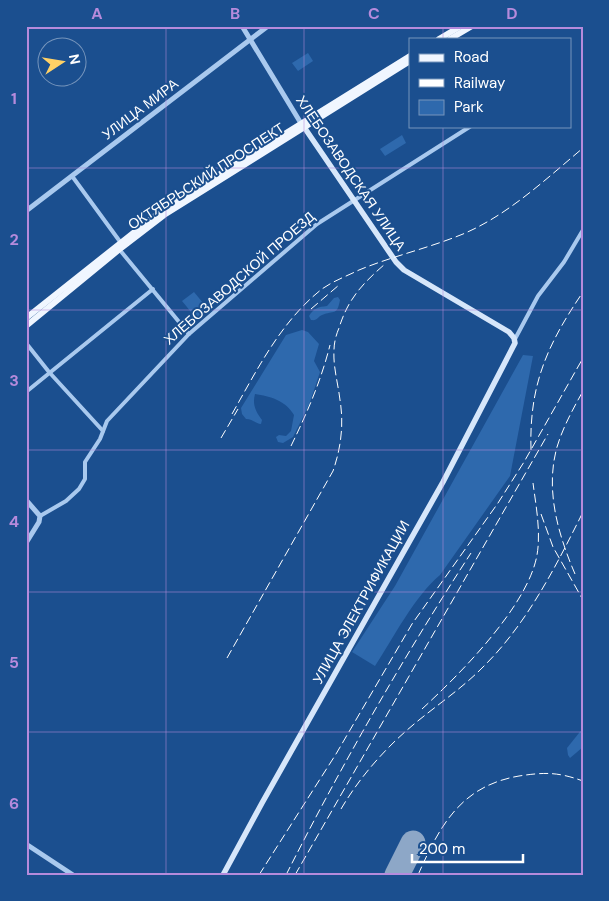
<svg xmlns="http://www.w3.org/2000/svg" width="609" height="901" font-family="'DM Sans',sans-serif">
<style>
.green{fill:#2e69ad}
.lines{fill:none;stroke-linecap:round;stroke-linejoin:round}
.runway{stroke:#8da7c7;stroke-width:25}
.minor{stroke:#a9c9ee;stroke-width:4}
.tertiary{stroke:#a9c9ee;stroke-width:5}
.secondary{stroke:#d6e6fa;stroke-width:5.5}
.primary{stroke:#f0f6ff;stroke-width:6}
.rail{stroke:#fff;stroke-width:1;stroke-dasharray:9 4;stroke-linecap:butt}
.grid{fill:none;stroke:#b68bdc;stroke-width:1;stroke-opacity:0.55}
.labels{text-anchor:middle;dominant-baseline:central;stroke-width:4;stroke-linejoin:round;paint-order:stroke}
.street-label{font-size:14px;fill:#fff;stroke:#1b4f8f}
.neatline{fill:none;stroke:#b68bdc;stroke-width:2}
.grid-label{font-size:16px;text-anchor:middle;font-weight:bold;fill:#b68bdc}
</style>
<rect width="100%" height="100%" fill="#1b4f8f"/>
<g class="green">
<polygon points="308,53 313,61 298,71 292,63"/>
<polygon points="402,135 406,143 385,156 380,149"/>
<polygon points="194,292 208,309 196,318 182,301"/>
<path d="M 338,297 L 340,300 C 337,316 334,310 322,315 C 317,317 318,321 311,320 L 309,316 C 314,308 318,307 327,306 L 334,298 Z"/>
<path d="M 302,330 L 308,332 L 319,344 L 314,361 L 320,372 L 309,405 L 293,437 L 283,443 L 278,442 L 276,437 L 279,435 L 286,436 L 291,431 L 294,415 C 286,401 270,396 255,394 C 252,405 256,412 262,420 L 261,424 C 255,423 252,419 246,419 L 242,414 L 241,408 L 286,335 Z"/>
<path d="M 523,355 L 533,356 L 510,476 L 440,575 C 414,597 394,637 375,666 L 352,652 L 395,586 Z"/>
<polygon points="583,728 583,747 570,758 568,755 567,748"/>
</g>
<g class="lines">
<polyline class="runway" points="397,875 413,843"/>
<g class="minor">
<polyline points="72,176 121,243"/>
<polyline points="119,249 189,334"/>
<polyline points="515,339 538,296 564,262 583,230"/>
<polyline points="26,343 49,372 103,431"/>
<polyline points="26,392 153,289"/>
<polyline points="40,516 66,501 79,489 85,479 85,462 100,439 107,421 189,334 317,224 471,126"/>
</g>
<g class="tertiary">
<polyline points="242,26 302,125"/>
<polyline points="26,211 268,26"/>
<polyline points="26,500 40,516 39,522 26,543"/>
<polyline points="26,844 73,875"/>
</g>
<polyline class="secondary" points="223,875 262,803 443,482 515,343 514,338 509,332 404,270 396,262 304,127"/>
<g class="primary">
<polyline points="439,39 461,26"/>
<polyline points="450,39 472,26"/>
<polyline points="26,318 161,211 410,56"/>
<polyline points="26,326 121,248 164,215 410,61"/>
</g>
<g class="rail">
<polyline points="311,309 339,285"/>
<path d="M 232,414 C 257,370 281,321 322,289 C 333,281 347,276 359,270 C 393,256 429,248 463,234 C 508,215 546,179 583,148"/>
<polyline points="221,438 238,409"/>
<path d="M 291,446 C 307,413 321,381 330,345"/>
<path d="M 531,450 C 529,385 547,345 583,292"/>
<polyline points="541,514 553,547 583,600"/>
<path d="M 575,574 C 558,534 545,490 557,447 C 563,427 573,409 583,391"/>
<path d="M 227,658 L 333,471 C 341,448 344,424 340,400 C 338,383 333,367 334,350 C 334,343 336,335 339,328 C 348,299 362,284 385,264"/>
<path d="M 422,709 C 460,674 528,606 537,555 C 541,532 536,506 533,483"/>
<path d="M 341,809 C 358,780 381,753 406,731 C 432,708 461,690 485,665 C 528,622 556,566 583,512"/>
<polyline points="259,875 336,754 412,624 498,503 524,462 583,358"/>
<path d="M 286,875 C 342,764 404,656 471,553"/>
<polyline points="295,875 548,434"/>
<path d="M 418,875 C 440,825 461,786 519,776 C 545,772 558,772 583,781"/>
</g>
</g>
<path class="grid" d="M 166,26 L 166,875M 304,26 L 304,875M 443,26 L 443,39M 443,126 L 443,875M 26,168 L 583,168M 26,310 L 583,310M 26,450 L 583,450M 26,592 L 583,592M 26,732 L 583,732"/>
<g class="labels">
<g class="street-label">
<text transform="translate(140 109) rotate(-37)">УЛИЦА МИРА</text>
<text transform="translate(351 173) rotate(56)">ХЛЕБОЗАВОДСКАЯ УЛИЦА</text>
<text transform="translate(206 176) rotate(-33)">ОКТЯБРЬСКИЙ ПРОСПЕКТ</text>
<text transform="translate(239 278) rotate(-41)">ХЛЕБОЗАВОДСКОЙ ПРОЕЗД</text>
<text transform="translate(361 602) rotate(-61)">УЛИЦА ЭЛЕКТРИФИКАЦИИ</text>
</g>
</g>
<rect width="609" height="901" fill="none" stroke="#1b4f8f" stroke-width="55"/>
<rect x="409" y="38" width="162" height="90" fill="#1b4f8f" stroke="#7695bc"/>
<rect x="419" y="54" width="25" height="8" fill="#f0f6ff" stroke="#7695bc"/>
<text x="454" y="62" font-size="15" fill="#ffffff">Road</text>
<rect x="419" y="79" width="25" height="8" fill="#ffffff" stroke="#7695bc"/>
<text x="454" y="88" font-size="15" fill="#ffffff">Railway</text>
<rect x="419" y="100" width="25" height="15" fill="#2e69ad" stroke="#7695bc"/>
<text x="454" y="112" font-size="15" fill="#ffffff">Park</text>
<g transform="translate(62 62) rotate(78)"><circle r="24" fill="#1b4f8f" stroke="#7695bc"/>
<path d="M0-4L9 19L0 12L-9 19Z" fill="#ffd166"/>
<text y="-8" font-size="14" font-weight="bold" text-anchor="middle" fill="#ffffff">N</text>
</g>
<path d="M412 854v8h111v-8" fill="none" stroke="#ffffff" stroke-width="2.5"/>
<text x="419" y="854" font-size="15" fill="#ffffff" stroke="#1b4f8f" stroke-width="4" paint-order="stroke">200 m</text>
<rect x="28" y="28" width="554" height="846" class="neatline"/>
<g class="grid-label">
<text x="97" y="19">A</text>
<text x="235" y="19">B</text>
<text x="374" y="19">C</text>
<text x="512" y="19">D</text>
<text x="14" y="104">1</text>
<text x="14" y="245">2</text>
<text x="14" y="386">3</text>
<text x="14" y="527">4</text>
<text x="14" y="668">5</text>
<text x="14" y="809">6</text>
</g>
</svg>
